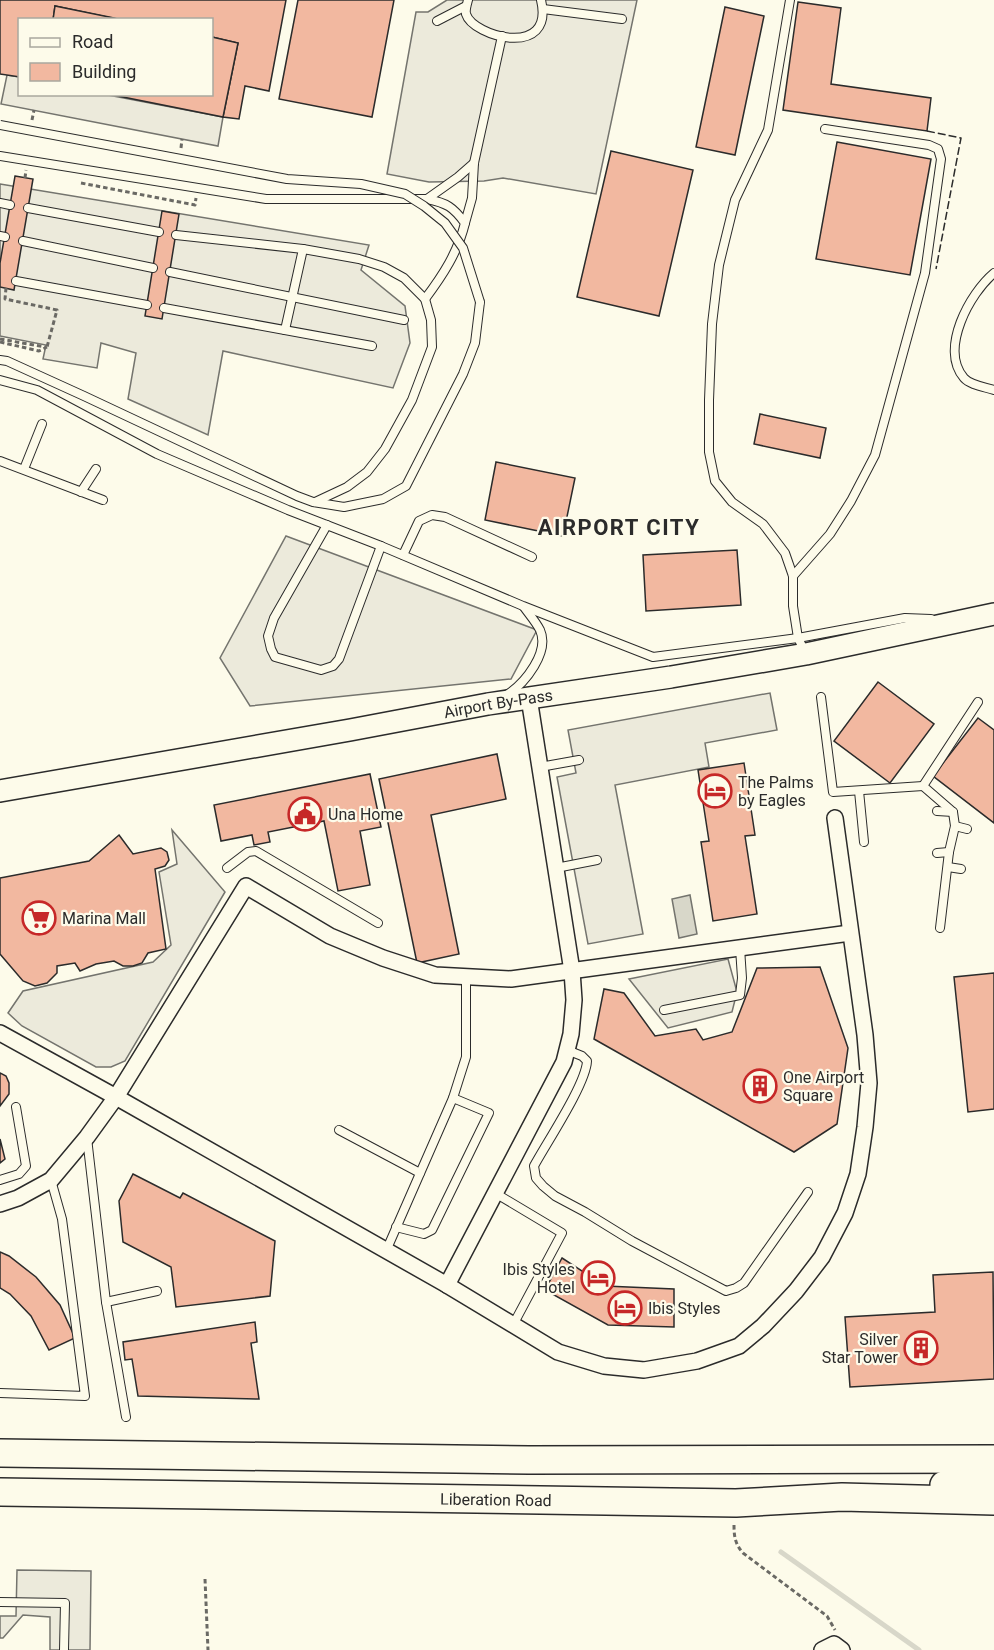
<svg xmlns="http://www.w3.org/2000/svg" width="994" height="1650" font-family="Roboto,sans-serif">
<style>
.parking{fill:#eceadb;stroke:#74746e;stroke-width:1.5}
.water{fill:#d8d7c9;stroke:#74746e;stroke-width:1.5}
.lines{fill:none;stroke-linecap:round;stroke-linejoin:round}
.stream{stroke:#d8d7c9;stroke-width:5}
.building{fill:#f2b8a0;stroke:#2b2b2b;stroke-width:1.5}
.lane-casing{stroke:#2b2b2b;stroke-width:10}
.street-casing{stroke:#2b2b2b;stroke-width:18}
.secondary-casing{stroke:#2b2b2b;stroke-width:24}
.highway-casing{stroke:#2b2b2b;stroke-width:30}
.path{stroke:#6a6964;stroke-width:3;stroke-dasharray:4.5 3;stroke-linecap:butt}
.lane{stroke:#fdfbea;stroke-width:8}
.street{stroke:#fdfbea;stroke-width:15}
.secondary{stroke:#fdfbea;stroke-width:21}
.highway{stroke:#fdfbea;stroke-width:27}
.lane-bridge-casing{stroke:#2b2b2b;stroke-width:10;stroke-linecap:butt}
.lane-bridge{stroke:#fdfbea;stroke-width:8}
.fence{stroke:#2b2b2b;stroke-width:1.5;stroke-dasharray:8 3;stroke-linecap:butt}
.labels{text-anchor:middle;dominant-baseline:central;stroke-width:4.5;stroke-linejoin:round;paint-order:stroke}
.street-label{font-size:16px;fill:#2b2b2b;stroke:#fdfbea}
.poi-label{font-size:16px;fill:#2b2b2b;stroke:#fdfbea;text-anchor:start}
.district-label{font-size:22px;font-weight:bold;letter-spacing:1.5px;fill:#2b2b2b;stroke:#fdfbea}
</style>
<rect width="100%" height="100%" fill="#fdfbea"/>
<g class="parking">
<polygon points="447,0 637,0 596,194 503,178 484,181 429,182 387,174 416,12 428,12"/>
<polygon points="7,75 19,77 20,94 108,95 223,117 218,146 1,104"/>
<polygon points="0,184 369,245 361,270 405,306 410,343 393,388 223,351 208,435 128,399 136,353 101,343 97,368 43,359 46,345 0,336"/>
<polygon points="286,536 537,630 511,679 250,706 220,658"/>
<polygon points="770,693 777,730 705,743 709,767 615,785 643,934 588,944 557,777 576,773 568,730"/>
<polygon points="172,830 225,892 125,1061 111,1067 96,1067 22,1026 8,1013 23,991 153,962 171,945 159,872 177,864"/>
<polygon points="728,959 737,992 732,1012 668,1028 629,979"/>
<polygon points="17,1570 91,1571 90,1650 50,1650 50,1617 23,1615 3,1638 0,1638 0,1616 16,1616"/>
</g>
<polygon class="water" points="690,895 697,934 679,938 672,899"/>
<g class="lines">
<polyline class="stream" points="781,1552 919,1650"/>
</g>
<g class="building">
<polygon points="0,0 286,0 269,91 245,86 239,119 223,117 238,43 212,37 212,20 121,20 55,6 53,20 20,20 20,77 0,74"/>
<polygon points="298,0 394,0 372,117 279,99"/>
<polygon points="798,2 841,8 831,84 931,98 927,131 783,110"/>
<polygon points="55,6 114,18 121,20 53,20"/>
<polygon points="725,7 764,16 735,155 696,147"/>
<polygon points="212,37 238,43 223,117 108,94 212,94"/>
<polygon points="837,142 931,159 910,275 816,259"/>
<polygon points="611,151 693,170 659,316 577,297"/>
<polygon points="15,176 33,179 14,290 0,287 0,263"/>
<polygon points="162,211 179,214 162,319 145,316"/>
<polygon points="760,414 826,428 820,458 754,444"/>
<polygon points="496,462 575,478 563,536 485,520"/>
<polygon points="737,550 741,605 646,611 643,555"/>
<polygon points="878,682 934,724 890,783 834,741"/>
<polygon points="978,718 994,730 994,823 933,776"/>
<polygon points="497,754 506,799 431,815 459,954 417,963 379,779"/>
<polygon points="744,763 755,835 745,836 757,914 713,921 701,842 709,841 698,770"/>
<polygon points="370,774 381,827 360,831 370,885 338,891 324,821 268,832 270,842 254,845 252,835 221,841 214,805"/>
<polygon points="119,835 133,854 161,848 167,852 169,860 165,866 155,869 166,949 148,953 142,963 133,966 123,966 114,961 96,964 80,971 75,963 57,966 57,973 47,983 35,986 23,981 0,954 0,878 89,861"/>
<polygon points="820,967 848,1048 837,1124 794,1152 594,1039 604,989 624,993 655,1036 696,1029 703,1040 732,1032 757,968"/>
<polygon points="994,973 994,1109 968,1112 954,977"/>
<polygon points="0,1073 6,1076 9,1083 9,1094 0,1106"/>
<polygon points="0,1139 5,1159 0,1163"/>
<polygon points="133,1174 180,1198 183,1193 275,1241 270,1296 176,1307 171,1267 123,1242 119,1201"/>
<polygon points="0,1252 9,1256 36,1277 60,1305 75,1338 49,1350 31,1316 10,1294 0,1288"/>
<polygon points="562,1258 605,1286 674,1289 674,1327 608,1325 545,1290"/>
<polygon points="993,1272 994,1379 850,1387 845,1317 935,1312 933,1275"/>
<polygon points="255,1322 257,1342 251,1343 259,1399 138,1396 132,1359 125,1360 123,1342"/>
</g>
<g class="lines">
<g class="lane-casing">
<g id="lane">
<path d="M 468,0 C 467,4 465,10 466,14 C 473,37 555,59 541,0"/>
<polyline points="790,0 768,130 735,200 719,265 712,324 709,400 709,452 715,481 732,502 763,524 785,553 793,576 793,606 798,638 805,652"/>
<polyline points="543,9 622,19"/>
<polyline points="437,21 466,6"/>
<path d="M 0,156 L 266,199 L 427,199 C 447,203 453,207 465,223 C 458,252 443,275 425,299"/>
<polyline points="427,199 458,177 474,163"/>
<polyline points="0,203 10,205"/>
<polyline points="28,208 159,232"/>
<polyline points="465,223 472,198 474,163 502,36"/>
<polyline points="176,235 303,249 359,259 384,267 404,278 425,299 431,320 432,347 412,400 385,449 367,472 347,487 315,502"/>
<polyline points="0,236 5,237"/>
<polyline points="23,241 153,268"/>
<polyline points="170,272 404,320"/>
<path d="M 994,273 C 970,293 939,349 964,378 C 970,385 985,387 994,390"/>
<polyline points="16,281 147,305"/>
<polyline points="164,308 372,346"/>
<polyline points="285,330 303,249"/>
<polyline points="0,360 7,361 84,396 297,496 313,502 344,507 383,499 406,486 463,374 475,343 480,302"/>
<polyline points="0,380 37,390 157,454 288,510 381,546 523,606 653,657 798,638 905,618 931,619"/>
<polyline points="0,461 103,500"/>
<polyline points="24,469 42,424"/>
<polyline points="81,492 96,469"/>
<polyline points="327,525 274,618 268,636 271,649 275,657 321,670 333,666 339,659 381,546"/>
<polyline points="403,555 419,521 432,515 445,517 532,557"/>
<polyline points="793,576 830,534 851,501 875,455 925,273 941,159 938,149 929,145 825,129"/>
<path d="M 508,694 C 525,683 550,652 540,630 C 536,622 529,614 524,607"/>
<polyline points="821,697 833,792 923,786"/>
<polyline points="540,767 579,760"/>
<polyline points="859,791 864,842"/>
<polyline points="937,811 953,812"/>
<polyline points="955,826 967,829"/>
<polyline points="937,853 949,852"/>
<polyline points="948,867 961,869"/>
<polyline points="227,868 248,852 256,851 378,923"/>
<polyline points="556,868 597,860"/>
<polyline points="940,928 949,852 955,826 953,812 923,786 978,702"/>
<polyline points="664,1010 740,995 742,978 740,948"/>
<path d="M 567,1050 L 582,1056 L 587,1061 C 586,1084 547,1142 534,1166 L 536,1178 L 543,1186 L 555,1196 L 585,1212 L 632,1241 L 726,1291 L 736,1288 L 744,1283 L 808,1192"/>
<polyline points="339,1130 420,1173"/>
<polyline points="87,1138 106,1302 126,1417"/>
<polyline points="0,1180 19,1174 26,1166 16,1107"/>
<polyline points="495,1193 562,1233 513,1325"/>
<polyline points="396,1227 424,1234 432,1230 489,1113 453,1098"/>
<polyline points="386,1251 453,1098 466,1057 466,977"/>
<polyline points="106,1302 157,1291"/>
<polyline points="0,1393 85,1396 62,1219 51,1180"/>
<polyline points="0,1602 65,1603 64,1650"/>
</g>
</g>
<g class="street-casing">
<g id="street">
<polyline points="0,1033 116,1097 447,1285 558,1352 604,1366 644,1370 697,1361 739,1346 763,1326 796,1291 822,1257 845,1213 858,1174 865,1127 869,1083 865,1035 835,818"/>
<polyline points="0,1204 18,1198 51,1180 87,1137 116,1097 246,886 330,936 383,958 435,975 511,979 850,933"/>
<polyline points="447,1285 564,1062 571,1034 574,1000 572,971 529,698"/>
<polyline points="822,1650 834,1644 842,1650"/>
</g>
</g>
<g class="secondary-casing">
<g id="secondary">
<path id="s1" d="M 0,791 L 350,730 L 488,704 L 671,677 L 806,654 L 994,614"/>
</g>
</g>
<g class="highway-casing">
<g id="highway">
<polyline points="0,1453 529,1460 994,1459"/>
<polyline points="944,1485 994,1481"/>
<path id="s2" d="M 0,1492 L 736,1503 L 842,1497 L 994,1501"/>
</g>
</g>
<g class="path">
<polyline points="32,120 34,110"/>
<polyline points="181,148 182,139"/>
<polyline points="25,178 26,170"/>
<polyline points="81,183 195,205 196,198"/>
<polyline points="6,288 5,299 57,310 47,347"/>
<polyline points="0,339 45,347"/>
<polyline points="0,342 39,351 47,347"/>
<path d="M 734,1525 C 734,1536 735,1544 743,1553 L 827,1616 L 835,1630"/>
<polyline points="205,1579 208,1650"/>
</g>
<use href="#lane" class="lane"/>
<use href="#street" class="street"/>
<use href="#secondary" class="secondary"/>
<use href="#highway" class="highway"/>
<g class="lane-bridge-casing">
<polyline id="lane-bridge" points="0,125 287,179 361,184 405,194 424,206 445,223 463,248 480,302"/>
</g>
<use href="#lane-bridge" class="lane-bridge"/>
<polyline class="fence" points="927,131 961,138 936,269"/>
</g>
<defs>
<g id="hotel-ring" transform="scale(1.725)"><circle r="9.5" fill="#fdfbea" stroke="#c62828" stroke-width="1.5"/><path d="M-6-4.5h1.5V1H6V5H4.5V3h-9V5H-6ZM-4 0a1.8 1.8 0 1 1 3.6 0ZM.5 0V-2.5h3Q6-2.5 6 0Z" fill="#c62828"/></g>
<g id="civic-ring" transform="scale(1.725)"><circle r="9.5" fill="#fdfbea" stroke="#c62828" stroke-width="1.5"/><path d="M-.6-6.5H3V-4.5H.6V-3L4-1V1h2V6H-6V1h2V-1L-.6-3ZM-1.2 2.5V6h2.4V2.5Z" fill="#c62828"/></g>
<g id="supermarket-ring" transform="scale(1.725)"><circle r="9.5" fill="#fdfbea" stroke="#c62828" stroke-width="1.5"/><path d="M-6-5.5h2.5l.6 2H6L4.5 2H-2.5L-4.4-4H-6ZM-1.5 3.2a1.3 1.3 0 1 0 .1 0ZM3 3.2a1.3 1.3 0 1 0 .1 0Z" fill="#c62828"/></g>
<g id="building-ring" transform="scale(1.725)"><circle r="9.5" fill="#fdfbea" stroke="#c62828" stroke-width="1.5"/><path d="M-4-6H4V6H1V3H-1V6H-4ZM-2.5-4.3h1.7v1.8h-1.7ZM.8-4.3h1.7v1.8H.8ZM-2.5-1h1.7V.8h-1.7ZM.8-1h1.7V.8H.8Z" fill="#c62828"/></g>
</defs>
<g fill-rule="evenodd">
<use href="#hotel-ring" x="715" y="791"/>
<use href="#civic-ring" x="305" y="814"/>
<use href="#supermarket-ring" x="39" y="918"/>
<use href="#building-ring" x="760" y="1086"/>
<use href="#hotel-ring" x="598" y="1278"/>
<use href="#hotel-ring" x="625" y="1308"/>
<use href="#building-ring" x="921" y="1348"/>
</g>
<g class="labels">
<g class="street-label">
<text stroke="none"><textPath href="#s1" startOffset="506">Airport By-Pass</textPath></text>
<text stroke="none"><textPath href="#s2" startOffset="496">Liberation Road</textPath></text>
</g>
<g class="poi-label">
<text x="738" y="782">The Palms<tspan x="738" dy="18">by Eagles</tspan></text>
<text x="328" y="814">Una Home</text>
<text x="62" y="918">Marina Mall</text>
<text x="783" y="1077">One Airport<tspan x="783" dy="18">Square</tspan></text>
<text x="575" y="1269" text-anchor="end">Ibis Styles<tspan x="575" dy="18">Hotel</tspan></text>
<text x="648" y="1308">Ibis Styles</text>
<text x="898" y="1339" text-anchor="end">Silver<tspan x="898" dy="18">Star Tower</tspan></text>
</g>
<g class="district-label">
<text x="619" y="527">AIRPORT CITY</text>
</g>
</g>
<rect x="18" y="18" width="195" height="78" fill="#fdfbea" stroke="#a9a89e" stroke-width="1.5"/>
<rect x="30" y="38" width="30" height="9" fill="#fdfbea" stroke="#a9a89e" stroke-width="1.5"/>
<text x="72" y="48" font-size="18" fill="#2b2b2b">Road</text>
<rect x="30" y="63" width="30" height="18" fill="#f2b8a0" stroke="#a9a89e" stroke-width="1.5"/>
<text x="72" y="78" font-size="18" fill="#2b2b2b">Building</text>
</svg>
